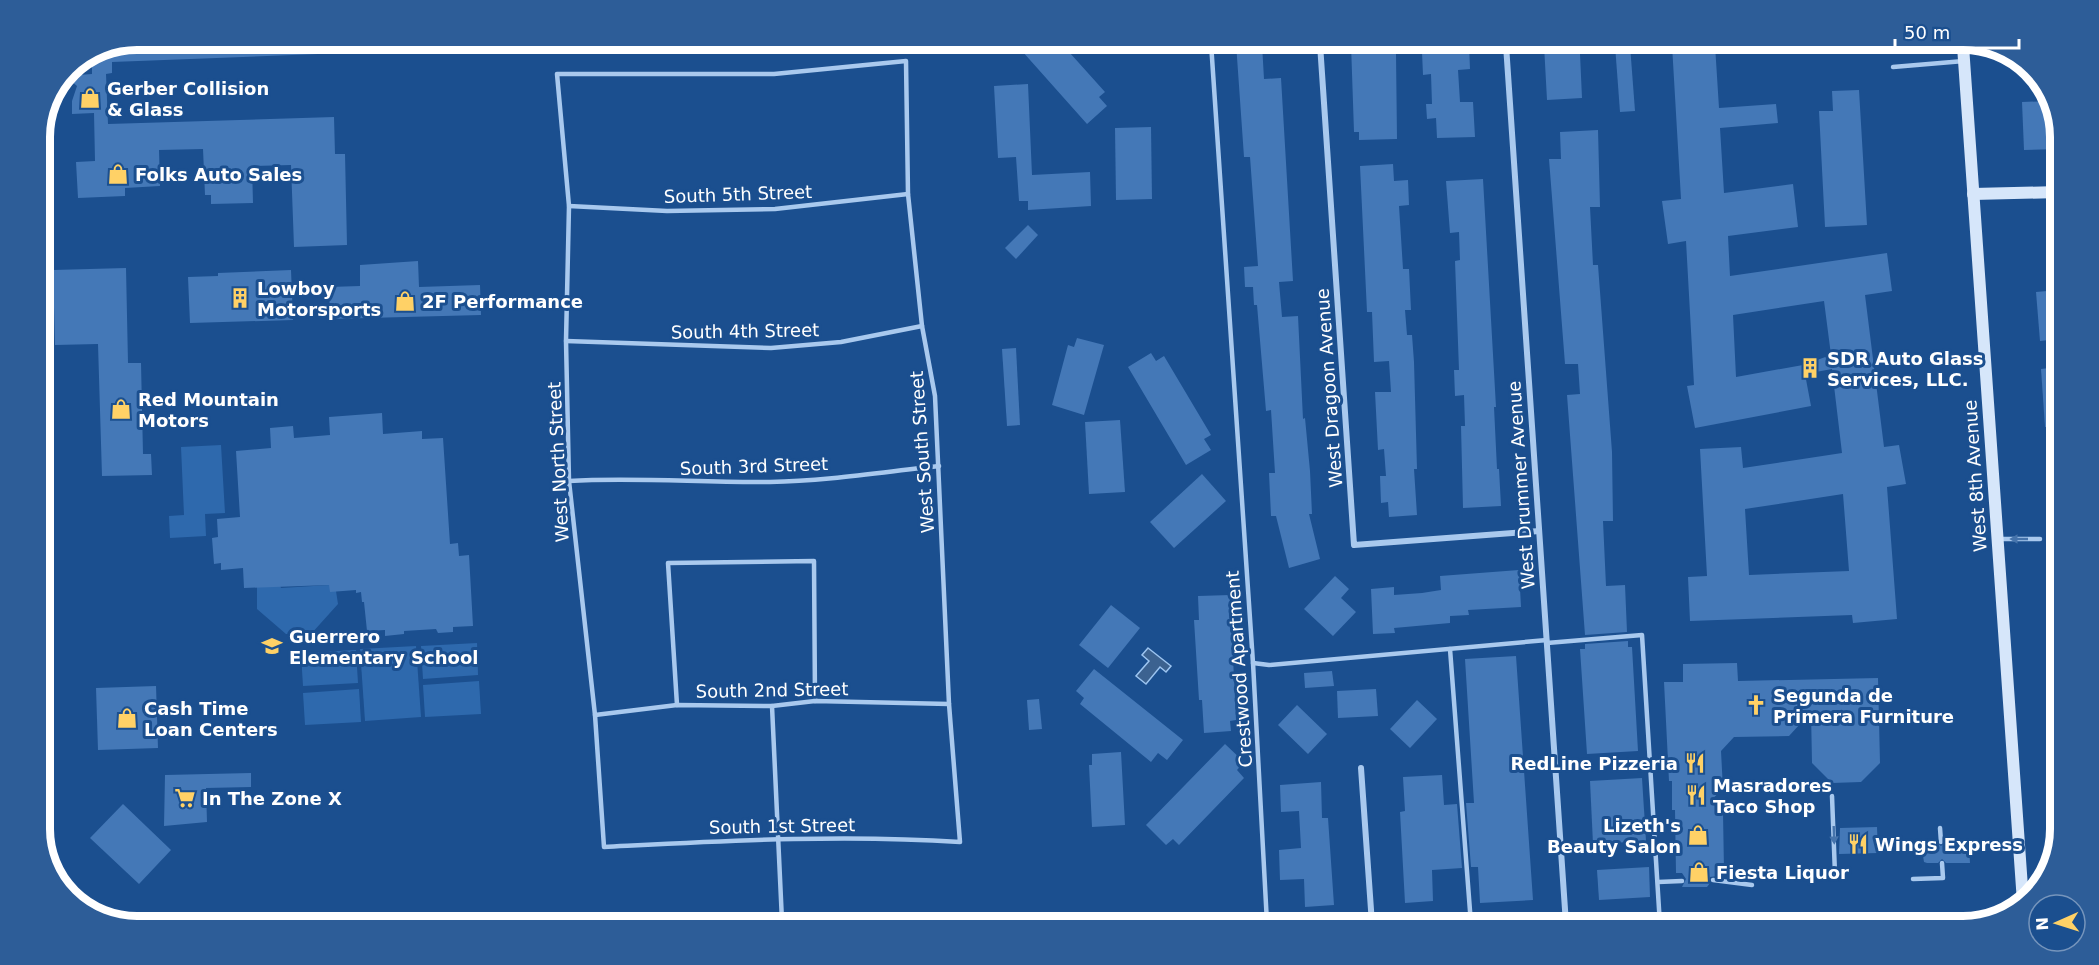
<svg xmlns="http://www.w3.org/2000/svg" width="2099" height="965" font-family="'DejaVu Sans',sans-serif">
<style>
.green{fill:#2e69ad}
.water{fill:#3c6290;stroke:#9cc4f0;stroke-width:1.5}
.building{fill:#4478b7;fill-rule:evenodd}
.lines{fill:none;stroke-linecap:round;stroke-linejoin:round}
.lane{stroke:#a9c9ee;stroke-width:4.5}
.street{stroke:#a9c9ee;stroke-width:6}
.secondary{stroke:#d6e6fa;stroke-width:12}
.oneway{fill:#4674ac}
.labels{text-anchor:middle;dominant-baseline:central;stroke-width:6;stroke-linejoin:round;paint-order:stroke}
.poi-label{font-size:18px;font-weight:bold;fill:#fff;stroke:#1b4f8f;text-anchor:start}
.street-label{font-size:18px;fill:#fff;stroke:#1b4f8f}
.rim{fill:none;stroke:#fff;stroke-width:8}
</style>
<rect width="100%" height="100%" fill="#1b4f8f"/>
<g class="green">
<polygon points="221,445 225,513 205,514 206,536 170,538 169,516 184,515 181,447"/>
<polygon points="280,585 281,588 329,585 336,591 338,604 311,634 286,634 257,609 257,587"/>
<polygon points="477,643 478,675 423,679 421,646"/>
<polygon points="416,646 421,717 365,721 360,649"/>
<polygon points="356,650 358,683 303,686 301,653"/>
<polygon points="479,681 481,714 425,717 423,685"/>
<polygon points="359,689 361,722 305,725 303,693"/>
</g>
<polygon class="water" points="1148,648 1171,666 1166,672 1160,667 1146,684 1136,676 1149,661 1142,655"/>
<g class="building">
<polygon points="136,39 318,40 318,54 112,62 112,73 106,74 108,124 334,117 335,154 345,154 347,245 294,247 291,165 252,166 253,203 211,204 211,195 205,195 203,149 159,150 160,186 125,188 125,196 78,198 76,162 95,161 94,113 72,114 72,101 77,86 65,76 92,74 92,62 82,61"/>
<polygon points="1015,43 1061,43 1105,92 1099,97 1107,106 1087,124"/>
<polygon points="1236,43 1262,44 1264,79 1281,78 1293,281 1279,282 1282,317 1298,316 1303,419 1305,418 1310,471 1312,514 1309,514 1320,559 1289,568 1276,516 1271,516 1269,473 1275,473 1271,410 1266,411 1257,305 1254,305 1253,287 1245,287 1244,267 1258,266 1250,157 1244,157"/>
<polygon points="1351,44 1384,44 1384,54 1396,54 1397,139 1359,140 1359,132 1354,132"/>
<polygon points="1430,44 1469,44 1470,69 1458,70 1460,102 1473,102 1475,137 1437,138 1436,118 1427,119 1426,104 1432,104 1431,74 1423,75 1422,52 1430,51"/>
<polygon points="1544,45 1574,45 1575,54 1580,54 1582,98 1547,100"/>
<polygon points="1615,45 1630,45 1635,111 1620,112"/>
<path d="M 1672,45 L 1715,45 L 1719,108 L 1776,104 L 1778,123 L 1720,128 L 1724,193 L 1793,184 L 1798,227 L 1728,236 L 1730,276 L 1887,253 L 1892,291 L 1865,295 L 1884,447 L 1899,445 L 1906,484 L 1887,487 L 1897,619 L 1853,623 L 1852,615 L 1690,621 L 1688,577 L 1707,576 L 1700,449 L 1741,447 L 1743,468 L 1842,453 L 1832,369 L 1805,374 L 1811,406 L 1695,428 L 1687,386 L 1694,385 L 1686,241 L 1668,244 L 1662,201 L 1681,199 ZM 1824,301 L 1831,355 L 1803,365 L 1736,377 L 1733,315 ZM 1843,494 L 1849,571 L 1749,575 L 1745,509 Z"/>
<polygon points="1028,84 1032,175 1090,172 1091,206 1028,210 1028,201 1019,201 1016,157 998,158 994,86"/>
<polygon points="1859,90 1867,225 1825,227 1819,111 1833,111 1832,91"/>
<polygon points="2050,101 2060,130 2060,149 2024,150 2022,102"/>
<polygon points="1151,127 1152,199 1116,200 1115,128"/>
<polygon points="1598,130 1600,207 1590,207 1593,265 1598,265 1612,452 1613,521 1603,521 1606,586 1625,585 1627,632 1585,635 1567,395 1580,394 1578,364 1565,364 1549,159 1561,159 1560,132"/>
<polygon points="1393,164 1394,181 1408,180 1409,205 1399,206 1403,269 1409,269 1411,310 1405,310 1407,335 1412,335 1414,362 1417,469 1414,469 1417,515 1389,517 1388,502 1381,503 1380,476 1386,476 1384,449 1378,450 1375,392 1391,392 1389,361 1374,362 1372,312 1367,312 1360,166"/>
<polygon points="1483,179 1496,407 1494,407 1497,469 1499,469 1501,506 1463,508 1461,426 1465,426 1464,395 1455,396 1454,370 1459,370 1455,261 1460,260 1459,232 1450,233 1446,181"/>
<polygon points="1028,225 1038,235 1016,259 1005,248"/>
<polygon points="418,261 419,287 480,285 481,315 330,319 329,287 360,286 360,265"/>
<polygon points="126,268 128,363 141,363 143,454 151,454 152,475 102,476 98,344 55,345 53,270"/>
<polygon points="291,270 293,320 190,323 188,277 218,276 218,273"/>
<polygon points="2058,290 2058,339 2040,341 2036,292"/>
<polygon points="1077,338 1104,345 1084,415 1052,405 1068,345 1074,347"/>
<polygon points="1016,348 1020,425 1007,426 1002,349"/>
<polygon points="1151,353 1156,361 1164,356 1211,435 1204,439 1211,450 1186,465 1128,367"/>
<polygon points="2057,367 2057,426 2045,427 2041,369"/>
<polygon points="382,413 383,434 422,431 422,439 443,438 450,544 458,543 459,556 469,555 473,626 453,627 453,632 438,633 436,629 404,631 404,634 385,636 385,630 367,631 364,602 362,602 361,592 356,593 356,590 330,592 329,585 244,588 243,568 221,570 221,563 214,564 212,538 218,537 217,519 240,517 236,451 271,448 270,428 293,426 294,438 330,435 329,417"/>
<polygon points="1120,420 1125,492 1089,494 1085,422"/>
<polygon points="1202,474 1226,501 1174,548 1150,522"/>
<polygon points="1519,570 1521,607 1468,610 1469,615 1450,616 1450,623 1394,628 1395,633 1373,634 1371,589 1394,587 1394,595 1422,593 1441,590 1440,576"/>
<polygon points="1335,576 1349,589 1341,598 1356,612 1333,636 1304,609"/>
<polygon points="1230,595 1236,720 1230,721 1231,731 1204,733 1202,700 1199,700 1194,620 1199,620 1198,596"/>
<polygon points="1111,605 1140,628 1108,668 1079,645"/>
<polygon points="1628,641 1628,647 1632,647 1638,751 1587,754 1580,649 1585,649 1585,644"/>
<polygon points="1516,656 1533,900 1480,903 1478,867 1471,867 1466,803 1474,803 1465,659"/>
<polygon points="1737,663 1738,681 1878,678 1880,763 1861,782 1832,783 1812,763 1811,712 1789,736 1734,737 1721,751 1723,789 1710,801 1723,813 1724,870 1718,876 1710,877 1710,883 1707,887 1682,887 1686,879 1682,873 1676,873 1675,810 1672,810 1672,781 1669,781 1664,682 1683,682 1683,664"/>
<polygon points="1094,669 1183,740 1167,760 1158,753 1151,762 1080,704 1084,698 1076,691"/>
<polygon points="1332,671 1334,686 1305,688 1304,673"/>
<polygon points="156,686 158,748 98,750 96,688"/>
<polygon points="1376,689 1378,716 1338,718 1337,691"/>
<polygon points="1039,699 1042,729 1029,730 1027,700"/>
<polygon points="1417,700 1437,719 1410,748 1390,729"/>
<polygon points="1297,705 1327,734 1308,754 1278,725"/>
<polygon points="1225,744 1244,762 1237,770 1244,778 1179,845 1173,839 1166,845 1146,825"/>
<polygon points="1121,752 1125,825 1092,827 1089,765 1092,765 1092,754"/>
<polygon points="251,773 251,787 206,788 207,822 164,826 165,775"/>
<polygon points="1442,775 1444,805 1457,804 1462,868 1432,870 1433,901 1405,903 1400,812 1405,811 1403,777"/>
<polygon points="1642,778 1646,841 1593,844 1590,781"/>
<polygon points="1321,782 1322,818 1328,818 1334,905 1305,907 1304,879 1280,880 1279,850 1301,848 1299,811 1281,812 1280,785"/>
<polygon points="123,804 171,850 139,884 90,838"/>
<polygon points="1877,827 1878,853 1839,854 1840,828"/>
<polygon points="1959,841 1960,847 1969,847 1970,863 1946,863 1942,859 1938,863 1927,863 1924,862 1923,856 1917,857 1917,843 1936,842 1941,846 1945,842"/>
<polygon points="1649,867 1650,897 1599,900 1597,870"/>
</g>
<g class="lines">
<g class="lane">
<polyline points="1211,43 1253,663 1267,923"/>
<path d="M 906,61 L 908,194 L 922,326 L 935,396 L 949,704 L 960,842 C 841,834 723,841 604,847 L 595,715 L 569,481 L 566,341 L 569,206 L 557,74 L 774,74 Z"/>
<polyline points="1893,67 1964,61"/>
<polyline points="569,206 667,211 775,209 908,194"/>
<polyline points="566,341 771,348 841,342 922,326"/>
<path d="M 569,481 C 636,477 703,483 770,482 C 826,481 883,472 939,466"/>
<polyline points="1998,539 2040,539"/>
<polyline points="1547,643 1642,635 1660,925"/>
<polyline points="1450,649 1471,924"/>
<polyline points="1253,663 1269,665 1547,640"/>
<polyline points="677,705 668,563 814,561 815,701"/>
<polyline points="772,706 782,921"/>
<polyline points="595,715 677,705 772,706 815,701 949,704"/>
<polyline points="1832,796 1835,874"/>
<polyline points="1940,828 1941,842"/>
<polyline points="1913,879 1943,878 1942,863"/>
<polyline points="1713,880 1752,885"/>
<polyline points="1658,882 1682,881"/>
</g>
<g class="street">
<polyline points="1320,44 1354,545 1539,531"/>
<polyline points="1506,45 1566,924"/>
<polyline points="1361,768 1372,924"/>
</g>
<g class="secondary">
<polyline points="1963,46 2023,902"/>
<polyline points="1973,194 2059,192"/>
</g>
</g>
<defs><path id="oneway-solid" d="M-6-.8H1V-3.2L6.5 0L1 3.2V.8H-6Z" transform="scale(1.5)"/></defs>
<g class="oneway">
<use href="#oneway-solid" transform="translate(2019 539) rotate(180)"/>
<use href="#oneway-solid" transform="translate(1834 835) rotate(88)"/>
</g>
<defs>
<g id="shop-bare" transform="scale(1.62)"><path d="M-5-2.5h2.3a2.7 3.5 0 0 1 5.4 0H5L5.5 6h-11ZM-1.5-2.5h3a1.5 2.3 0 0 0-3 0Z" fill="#ffd166" stroke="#1b4f8f" stroke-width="2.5" paint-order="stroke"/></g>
<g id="building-bare" transform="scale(1.62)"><path d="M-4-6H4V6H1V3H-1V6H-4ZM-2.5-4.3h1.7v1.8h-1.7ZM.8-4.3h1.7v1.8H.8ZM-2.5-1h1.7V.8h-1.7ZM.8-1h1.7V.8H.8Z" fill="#ffd166" stroke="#1b4f8f" stroke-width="2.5" paint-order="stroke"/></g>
<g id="school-bare" transform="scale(1.62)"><path d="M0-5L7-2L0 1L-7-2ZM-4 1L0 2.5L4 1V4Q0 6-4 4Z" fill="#ffd166" stroke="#1b4f8f" stroke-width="2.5" paint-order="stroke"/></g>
<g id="church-bare" transform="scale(1.62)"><path d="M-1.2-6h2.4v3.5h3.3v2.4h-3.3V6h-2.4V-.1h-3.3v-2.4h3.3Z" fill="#ffd166" stroke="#1b4f8f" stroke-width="2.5" paint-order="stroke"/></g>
<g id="restaurant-bare" transform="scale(1.62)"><path d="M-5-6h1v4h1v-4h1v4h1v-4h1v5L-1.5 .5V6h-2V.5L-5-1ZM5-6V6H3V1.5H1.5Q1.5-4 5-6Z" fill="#ffd166" stroke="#1b4f8f" stroke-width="2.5" paint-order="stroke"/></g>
<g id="supermarket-bare" transform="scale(1.62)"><path d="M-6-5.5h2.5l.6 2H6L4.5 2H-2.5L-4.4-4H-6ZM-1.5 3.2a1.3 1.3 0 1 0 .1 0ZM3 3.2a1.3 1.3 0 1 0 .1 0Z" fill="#ffd166" stroke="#1b4f8f" stroke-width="2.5" paint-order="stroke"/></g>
</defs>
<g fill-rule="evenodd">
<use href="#shop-bare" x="90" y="98"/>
<use href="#shop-bare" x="118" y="174"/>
<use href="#building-bare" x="240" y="298"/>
<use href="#shop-bare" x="405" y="301"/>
<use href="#building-bare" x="1810" y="368"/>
<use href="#shop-bare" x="121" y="409"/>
<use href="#school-bare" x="272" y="646"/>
<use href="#church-bare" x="1756" y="705"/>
<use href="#shop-bare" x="127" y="718"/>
<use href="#restaurant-bare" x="1695" y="763"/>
<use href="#restaurant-bare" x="1696" y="795"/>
<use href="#supermarket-bare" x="185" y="798"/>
<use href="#shop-bare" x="1698" y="835"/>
<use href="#restaurant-bare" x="1858" y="844"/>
<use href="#shop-bare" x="1699" y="872"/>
</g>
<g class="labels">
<g class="poi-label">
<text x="107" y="88">Gerber Collision<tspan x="107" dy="21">&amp; Glass</tspan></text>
<text x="135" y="174">Folks Auto Sales</text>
<text x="257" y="288">Lowboy<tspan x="257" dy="21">Motorsports</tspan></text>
<text x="422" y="301">2F Performance</text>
<text x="1827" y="358">SDR Auto Glass<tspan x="1827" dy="21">Services, LLC.</tspan></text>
<text x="138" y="399">Red Mountain<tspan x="138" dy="21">Motors</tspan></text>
<text x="289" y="636">Guerrero<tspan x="289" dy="21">Elementary School</tspan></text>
<text x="1773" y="695">Segunda de<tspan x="1773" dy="21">Primera Furniture</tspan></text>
<text x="144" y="708">Cash Time<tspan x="144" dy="21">Loan Centers</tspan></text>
<text x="1678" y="763" text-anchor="end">RedLine Pizzeria</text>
<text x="1713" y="785">Masradores<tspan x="1713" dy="21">Taco Shop</tspan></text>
<text x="202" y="798">In The Zone X</text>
<text x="1681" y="825" text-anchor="end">Lizeth's<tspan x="1681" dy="21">Beauty Salon</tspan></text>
<text x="1875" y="844">Wings Express</text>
<text x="1716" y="872">Fiesta Liquor</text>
</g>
<g class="street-label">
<text transform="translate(738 194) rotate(-2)">South 5th Street</text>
<text transform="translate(745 331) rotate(-1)">South 4th Street</text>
<text transform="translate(1329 388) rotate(-94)">West Dragoon Avenue</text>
<text transform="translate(922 452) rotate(-94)">West South Street</text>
<text transform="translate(558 462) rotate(-93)">West North Street</text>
<text transform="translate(754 466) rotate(-2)">South 3rd Street</text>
<text transform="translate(1975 476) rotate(-94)">West 8th Avenue</text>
<text transform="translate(1521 485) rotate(-94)">West Drummer Avenue</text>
<text transform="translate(1239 669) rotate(-94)">Crestwood Apartment</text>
<text transform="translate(772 690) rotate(-1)">South 2nd Street</text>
<text transform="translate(782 826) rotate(-1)">South 1st Street</text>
</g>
</g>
<path d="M0 0H2099V965H0ZM137 50H1963A87 87 0 0 1 2050 137V829A87 87 0 0 1 1963 916H137A87 87 0 0 1 50 829V137A87 87 0 0 1 137 50Z" fill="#2d5d98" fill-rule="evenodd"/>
<path class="rim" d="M137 50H1963A87 87 0 0 1 2050 137V829A87 87 0 0 1 1963 916H137A87 87 0 0 1 50 829V137A87 87 0 0 1 137 50Z"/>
<g transform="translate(2057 923) rotate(267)"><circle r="28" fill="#1b4f8f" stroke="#7695bc" stroke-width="1.5"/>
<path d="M0-4.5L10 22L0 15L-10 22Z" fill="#ffd166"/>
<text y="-9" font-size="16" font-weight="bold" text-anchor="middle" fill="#ffffff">N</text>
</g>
<path d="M1895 39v9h124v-9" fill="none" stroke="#ffffff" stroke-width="3"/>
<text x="1904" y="39" font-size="18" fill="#ffffff" stroke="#1b4f8f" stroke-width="4.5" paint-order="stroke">50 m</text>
</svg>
